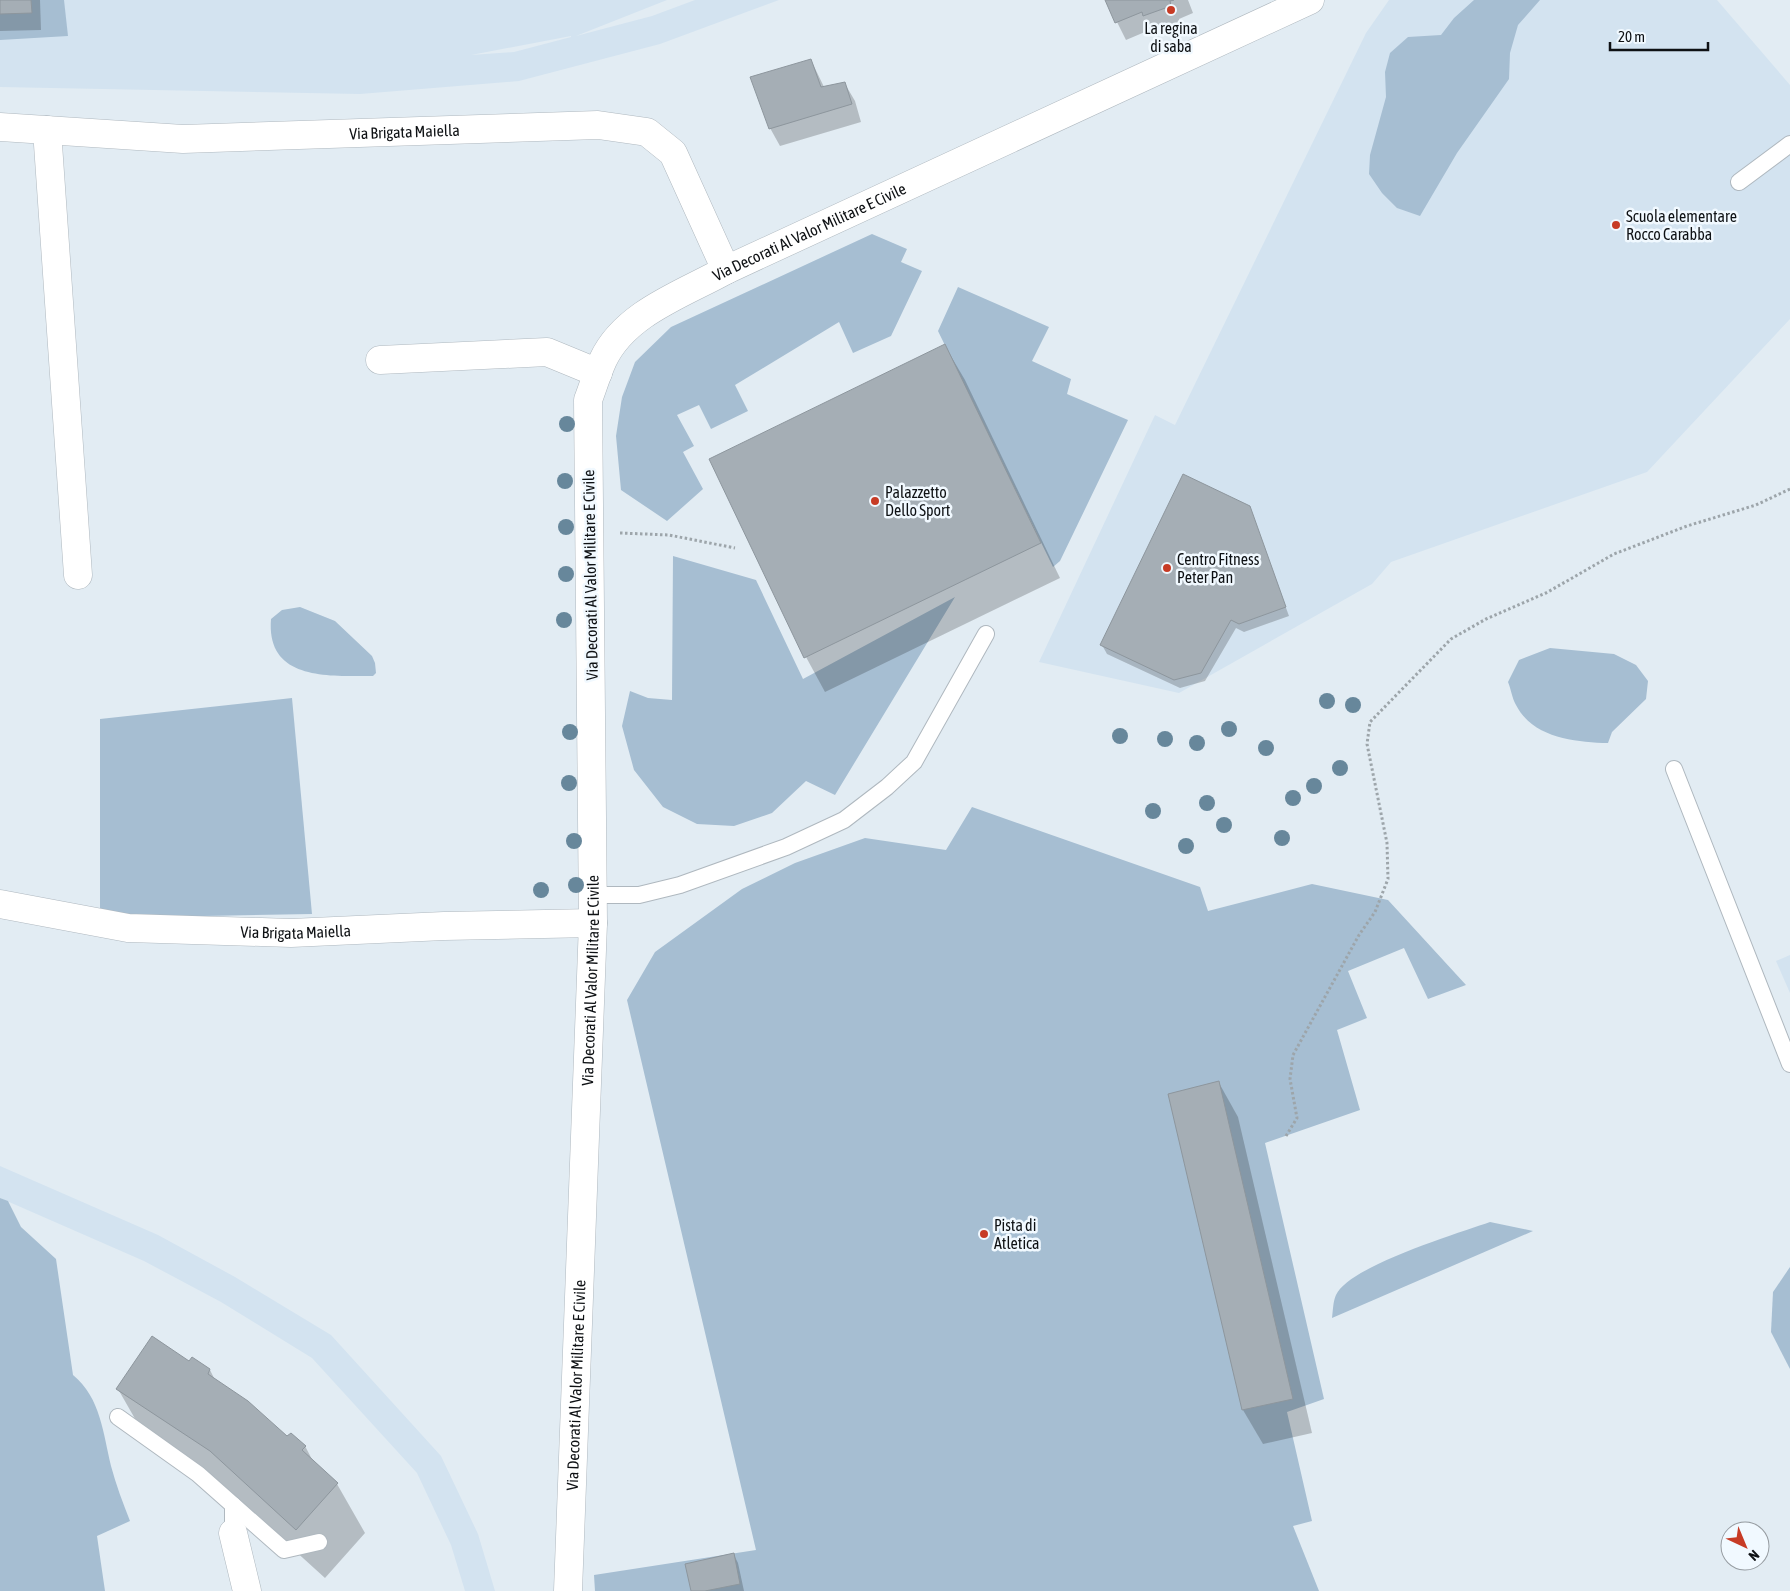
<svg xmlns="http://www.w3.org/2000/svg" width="1790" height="1591" font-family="'Asap Condensed',sans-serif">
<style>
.built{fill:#d3e3f0;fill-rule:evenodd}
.green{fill:#a6bed2}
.shadow{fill:#0003}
.building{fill:#a5aeb5;stroke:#8d969d}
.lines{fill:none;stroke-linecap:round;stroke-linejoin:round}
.service-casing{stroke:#afb8bf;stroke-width:18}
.minor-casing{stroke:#afb8bf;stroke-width:29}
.path{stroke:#9da5aa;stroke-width:3;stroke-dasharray:2.5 2.5;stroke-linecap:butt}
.service{stroke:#fff;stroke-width:16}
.minor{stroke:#fff;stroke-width:28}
.tree{fill:#67879b}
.poi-dot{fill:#c73b25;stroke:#f1f9ff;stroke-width:2}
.labels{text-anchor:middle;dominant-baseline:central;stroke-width:5;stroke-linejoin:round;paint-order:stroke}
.poi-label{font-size:16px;fill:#0e1114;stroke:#f1f9ff;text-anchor:start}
.street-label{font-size:16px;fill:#0e1114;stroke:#f1f9ff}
</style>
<rect width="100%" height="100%" fill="#e2ecf3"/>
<g class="built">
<path d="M 0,0 L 667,0 L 576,36 L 652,16 L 695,0 L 779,0 L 660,44 L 519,81 L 360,94 L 0,87 ZM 571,37 L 514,52 L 471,55 L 571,36 Z"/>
<polygon points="1389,0 1717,0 1790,85 1790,319 1647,472 1391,562 1372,584 1179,693 1039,662 1155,415 1175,425 1366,33"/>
<polygon points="1790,955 1790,993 1776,961"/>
<polygon points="0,1166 158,1235 235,1277 331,1335 441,1456 478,1534 495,1591 465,1591 451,1545 417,1473 312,1358 221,1302 144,1261 0,1198"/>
</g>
<g class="green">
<polygon points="0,0 64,0 68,36 0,40"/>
<polygon points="1474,0 1540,0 1518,25 1510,53 1509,79 1457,153 1420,216 1397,208 1382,193 1369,174 1370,155 1386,97 1385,72 1390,53 1408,37 1441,35 1454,18"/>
<polygon points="872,234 907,249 901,262 922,271 891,336 853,353 839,322 735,385 748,411 711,429 699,405 677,415 694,446 683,452 703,489 667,521 621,490 616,436 622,397 635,362 671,327"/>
<polygon points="958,287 1049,327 1032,361 1071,379 1067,394 1128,420 1060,561 1053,567 938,331"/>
<polygon points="673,556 756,580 803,679 955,597 835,795 806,781 772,813 734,826 697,824 663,807 634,770 622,726 630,691 648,698 672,700"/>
<path d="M 300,607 L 335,621 L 372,656 L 375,663 L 376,673 L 373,676 C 329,676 266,681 271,619 L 282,610 Z"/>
<path d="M 1550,648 L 1614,654 L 1636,665 L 1648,681 L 1646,699 L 1612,732 L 1608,743 C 1575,742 1533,738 1516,705 C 1512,698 1511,689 1508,682 L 1519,660 Z"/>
<polygon points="292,698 312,914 100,918 100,719"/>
<polygon points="972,807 1200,887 1208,911 1312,884 1388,900 1466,985 1428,999 1404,948 1348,971 1367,1018 1337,1030 1360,1110 1265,1143 1324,1399 1287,1412 1312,1521 1293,1526 1319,1591 595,1591 594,1575 756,1550 627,1000 655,952 742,889 795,863 865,838 946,850"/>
<path d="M 0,1198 L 8,1201 L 21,1227 L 56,1259 L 73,1375 C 101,1398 103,1434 111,1466 C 116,1485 123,1503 130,1521 L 97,1536 L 105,1591 L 0,1591 Z"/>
<path d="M 1490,1222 L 1533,1231 L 1332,1318 C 1333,1311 1333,1301 1336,1295 C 1349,1266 1459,1233 1490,1222 Z"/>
<polygon points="1790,1267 1790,1369 1771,1332 1773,1292"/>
</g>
<g class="shadow">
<polygon points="0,0 40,0 41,30 0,31"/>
<polygon points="1106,0 1188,0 1193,13 1179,19 1180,24 1155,33 1152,29 1126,40"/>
<polygon points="811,60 824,87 845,84 855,101 861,122 780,146 770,128"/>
<polygon points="945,346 965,380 1060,578 825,692 806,657"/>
<polygon points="1249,507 1289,616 1244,632 1236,628 1205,681 1180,688 1107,654 1102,645"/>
<polygon points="1219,1083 1238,1117 1312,1433 1263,1444 1243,1410 1170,1095"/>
<polygon points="192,1359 210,1370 215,1380 287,1438 305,1446 315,1465 337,1484 365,1533 325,1578 239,1500 146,1438 118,1389 189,1363"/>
<polygon points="734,1555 738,1563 744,1591 692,1591"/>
</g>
<g class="building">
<polygon points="0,0 31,0 32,13 0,14"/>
<polygon points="1105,0 1174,0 1170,1 1171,6 1143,16 1142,12 1115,23"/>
<polygon points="811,59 821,87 845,82 852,104 769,129 750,77"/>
<polygon points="945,344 1041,543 804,658 709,459"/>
<polygon points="1183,474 1250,506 1286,607 1239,624 1231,620 1201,673 1174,680 1100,645"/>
<polygon points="1219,1081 1293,1399 1242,1410 1168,1094"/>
<polygon points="152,1336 189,1361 192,1357 210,1369 208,1374 248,1401 287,1436 291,1433 306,1446 302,1450 338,1483 296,1530 210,1451 116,1389"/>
<polygon points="734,1553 740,1584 705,1591 691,1591 685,1564"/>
</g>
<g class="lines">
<g class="service-casing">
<g id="service">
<polyline points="1739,182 1790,144"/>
<polyline points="1674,769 1790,1064"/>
<polyline points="593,895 639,895 680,885 786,847 844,820 887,787 914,762 986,634"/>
<polyline points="118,1417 198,1474 233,1505 233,1533"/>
<polyline points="233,1505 284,1550 319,1542"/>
</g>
</g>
<g class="minor-casing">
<g id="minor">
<path id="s1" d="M 0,127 L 183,139 L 598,125 L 647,132 L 673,153 L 726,270"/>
<polyline points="47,130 78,575"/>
<polyline points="380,360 547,352 598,373"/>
<path id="s2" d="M 0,904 L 128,928 L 291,933 L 444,926 L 593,923"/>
<polyline points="233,1533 247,1591"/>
<path id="s3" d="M 568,1591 L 593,923 L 588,400 C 593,387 597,373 603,360 C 625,313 683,294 726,270 L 1310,0"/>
</g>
</g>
<g class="path">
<polyline points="620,533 669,535 735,548"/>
<polyline points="1286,1136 1297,1118 1290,1079 1293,1055 1359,935 1375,912 1388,879 1387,843 1367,744 1370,722 1451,639 1486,619 1546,593 1614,554 1687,526 1756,505 1790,489"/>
</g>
<use href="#service" class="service"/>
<use href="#minor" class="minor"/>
</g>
<g class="tree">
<circle cx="567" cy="424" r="8"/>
<circle cx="565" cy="481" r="8"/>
<circle cx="566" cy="527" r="8"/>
<circle cx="566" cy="574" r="8"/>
<circle cx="564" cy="620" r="8"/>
<circle cx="1327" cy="701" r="8"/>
<circle cx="1353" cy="705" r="8"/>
<circle cx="1229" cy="729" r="8"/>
<circle cx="570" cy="732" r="8"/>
<circle cx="1120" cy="736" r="8"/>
<circle cx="1165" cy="739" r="8"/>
<circle cx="1197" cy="743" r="8"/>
<circle cx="1266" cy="748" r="8"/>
<circle cx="1340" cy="768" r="8"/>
<circle cx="569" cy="783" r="8"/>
<circle cx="1314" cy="786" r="8"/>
<circle cx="1293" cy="798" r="8"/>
<circle cx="1207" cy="803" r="8"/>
<circle cx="1153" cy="811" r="8"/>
<circle cx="1224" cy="825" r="8"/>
<circle cx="1282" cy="838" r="8"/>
<circle cx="574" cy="841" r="8"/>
<circle cx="1186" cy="846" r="8"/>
<circle cx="576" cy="885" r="8"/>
<circle cx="541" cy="890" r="8"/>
</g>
<g class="poi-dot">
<circle cx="1171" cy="10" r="5"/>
<circle cx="1616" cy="225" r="5"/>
<circle cx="875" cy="501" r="5"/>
<circle cx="1167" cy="568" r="5"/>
<circle cx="984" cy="1234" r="5"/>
</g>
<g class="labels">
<g class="poi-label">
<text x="1171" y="28" text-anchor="middle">La regina<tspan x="1171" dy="18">di saba</tspan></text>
<text x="1626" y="216">Scuola elementare<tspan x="1626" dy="18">Rocco Carabba</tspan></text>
<text x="885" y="492">Palazzetto<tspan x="885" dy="18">Dello Sport</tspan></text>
<text x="1177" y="559">Centro Fitness<tspan x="1177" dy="18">Peter Pan</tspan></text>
<text x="994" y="1225">Pista di<tspan x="994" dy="18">Atletica</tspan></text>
</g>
<g class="street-label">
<text stroke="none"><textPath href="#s1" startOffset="405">Via Brigata Maiella</textPath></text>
<text stroke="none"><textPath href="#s3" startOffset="1481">Via Decorati Al Valor Militare E Civile</textPath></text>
<text transform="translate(590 575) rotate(-91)">Via Decorati Al Valor Militare E Civile</text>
<text stroke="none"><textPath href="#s2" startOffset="298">Via Brigata Maiella</textPath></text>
<text stroke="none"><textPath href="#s3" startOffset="611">Via Decorati Al Valor Militare E Civile</textPath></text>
<text stroke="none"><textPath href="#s3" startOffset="206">Via Decorati Al Valor Militare E Civile</textPath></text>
</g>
</g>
<g transform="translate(1745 1546) rotate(136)"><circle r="24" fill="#f1f9ff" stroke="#969ca1"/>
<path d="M0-4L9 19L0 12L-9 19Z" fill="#c73b25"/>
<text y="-8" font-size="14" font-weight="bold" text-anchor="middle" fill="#0e1114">N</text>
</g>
<path d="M1610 42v8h98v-8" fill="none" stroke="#0e1114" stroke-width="2.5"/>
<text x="1618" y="42" font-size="15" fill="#0e1114" stroke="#f1f9ff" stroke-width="4" paint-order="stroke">20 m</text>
</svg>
